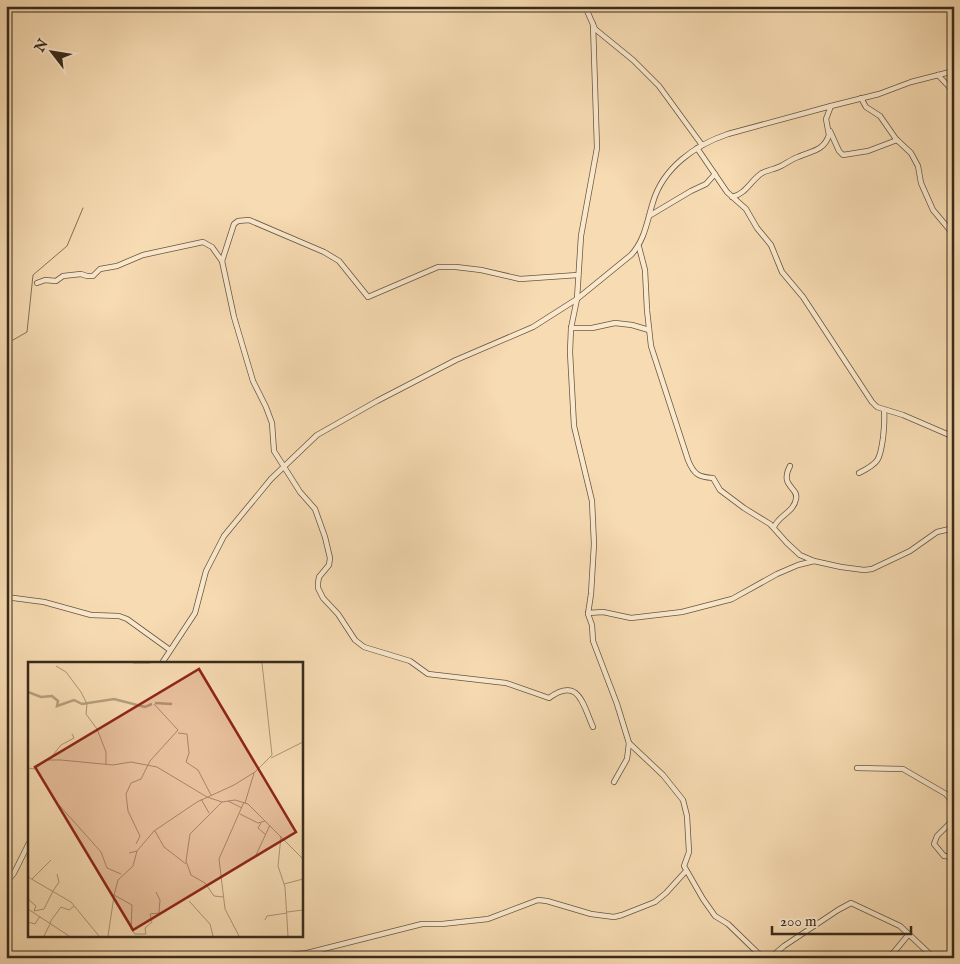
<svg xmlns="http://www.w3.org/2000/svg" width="960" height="964" font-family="'IM FELL English',serif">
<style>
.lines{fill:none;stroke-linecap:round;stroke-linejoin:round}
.stream{stroke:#847056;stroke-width:1}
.street-casing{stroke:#685640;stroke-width:6}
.street{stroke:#fae8cd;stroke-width:4.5}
.inset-river{fill:none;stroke:#b69f7e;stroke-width:2.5}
.inset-road{fill:none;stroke:#ab9475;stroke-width:1}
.view{fill:#8f2418;fill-opacity:0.15;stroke:#8f2418;stroke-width:2.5}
.inset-edge{fill:none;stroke:#382a1a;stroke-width:2.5}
</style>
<rect width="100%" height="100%" fill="#f7dbb2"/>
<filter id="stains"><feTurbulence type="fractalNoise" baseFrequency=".004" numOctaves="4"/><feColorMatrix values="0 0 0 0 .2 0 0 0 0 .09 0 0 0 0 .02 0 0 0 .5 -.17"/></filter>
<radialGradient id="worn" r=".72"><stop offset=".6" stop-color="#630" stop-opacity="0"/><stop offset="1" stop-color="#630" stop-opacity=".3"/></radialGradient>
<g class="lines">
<polyline class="stream" points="6,344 27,332 33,275 67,246 83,208"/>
<g class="street-casing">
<g id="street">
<polyline points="585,6 595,29 633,60 659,86 702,145"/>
<polyline points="593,24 597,148 581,236 577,299 571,328 570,352 574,426 592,501 594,544 591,594 588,614 592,625 593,641 617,704 629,743 627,759 614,782"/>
<polyline points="938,75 954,92"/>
<polyline points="861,98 866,107 880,116 896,139 911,153 918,166 921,183 933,210 954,235"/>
<polyline points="830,131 839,151 843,155 868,151 897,140"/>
<polyline points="697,148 727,192 746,209 757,228 771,245 782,272 803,297 872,402 877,407 903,415 954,437"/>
<path d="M 732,197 C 746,194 751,180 762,173 C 768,170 775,169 781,166 C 787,163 792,159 798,157 C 811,151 824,151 829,135 L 826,119 L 831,106"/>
<polyline points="649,216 691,191 706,184 715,174"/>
<path d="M 639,247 L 645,270 L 647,310 L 651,346 L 688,460 C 694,475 699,477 713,478 L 720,490 L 744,508 L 770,524 L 787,543 L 800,555 L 814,561 L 841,567 L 864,570 L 872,569 L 910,551 L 937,532 L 954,528"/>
<polyline points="222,261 234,224 238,221 249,220 324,252 339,261 368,297 438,267 456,267 481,270 520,279 578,275"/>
<path d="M 37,283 L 45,280 L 56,281 L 63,276 L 81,274 L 87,276 L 93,276 L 100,269 L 117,266 L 143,255 L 203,242 L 212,247 L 222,261 L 234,317 L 253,381 L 266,407 L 272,423 L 274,451 L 300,492 L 315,509 L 325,537 L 330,558 L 329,565 L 319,577 L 318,583 L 318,588 L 323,598 L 338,614 L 355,640 L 364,647 L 410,661 L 428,674 L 506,683 L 549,698 C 579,676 583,705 593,727"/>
<polyline points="571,328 592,328 615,323 632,325 649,330"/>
<path d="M 859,473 C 879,463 880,460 883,438 C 884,428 885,420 884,410"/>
<path d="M 774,527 C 779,515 794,512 796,499 C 799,487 779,487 790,466"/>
<polyline points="6,597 44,602 91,615 119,616 127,619 170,650"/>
<polyline points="588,613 603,612 631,618 682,612 732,599 777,574 798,565 814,561"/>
<path d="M 162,663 L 195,613 L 206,571 L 224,536 L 271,479 L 317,435 L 377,401 L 456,360 L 533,327 L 577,299 L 631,255 C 645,240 647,221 653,202 C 663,168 695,145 728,134 L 831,106 L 879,94 L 911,82 L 954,71"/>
<polyline points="629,743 663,775 683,800 687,816 689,852 684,866 703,899 715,916 728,924 763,958"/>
<polyline points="857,768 903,769 946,794 954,804"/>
<polyline points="954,819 937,836 934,844 944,856 954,857"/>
<polyline points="6,883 14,873 29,843"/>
<polyline points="6,931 6,947"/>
<polyline points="242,958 274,957 307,953 422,924 442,924 488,919 538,900 547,901 591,914 614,917 622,915 655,902 666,893 686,871"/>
<polyline points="770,958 784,946 838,910 851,903 900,926 934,958"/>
<polyline points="889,958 909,934"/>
</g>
</g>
<use href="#street" class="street"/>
</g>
<g transform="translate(28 662)">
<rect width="275" height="275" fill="#f7dbb2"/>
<path class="inset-river" d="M 0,30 L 13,35 L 24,34 L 30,39 L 29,44 L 46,38 L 54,42 L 86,37 L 117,45 L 124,42M 127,41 L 144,42"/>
<path class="inset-road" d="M 105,1 L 122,1M 28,4 L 38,10 L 53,30 L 59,42 L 58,52 L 69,67 L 78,90 L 78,102M 150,71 L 159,72 L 161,91 L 158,100 L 170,108 L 183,133M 243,96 L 275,80M 21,98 L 33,83 L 46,76 L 44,72M 0,106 L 7,107 L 19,98 L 33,98 L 85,103 L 103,100 L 129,105 L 179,135 L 194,140 L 207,138 L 220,142 L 275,197M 173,137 L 181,151M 200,139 L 214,146M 194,140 L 162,172 L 158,199 L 163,213 L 177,221 L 186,234 L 195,235M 217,141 L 226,111 L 244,93 L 234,1M 31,143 L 73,190 L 79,206 L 93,212M 212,152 L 230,161 L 237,159M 233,161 L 230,166 L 238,173M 127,169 L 136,185 L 158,202M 253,174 L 250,204 L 257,225 L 260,274M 108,182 L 112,174 L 100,149 L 98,132 L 103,121 L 113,117 L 122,99 L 150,68 L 126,42M 109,189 L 105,204 L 90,218 L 86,233 L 104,243 L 103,267 L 107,272 L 118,272 L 117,266 L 124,260 L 122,252 L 131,251 L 132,238 L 128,230M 101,191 L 109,189 L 126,169 L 169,140 L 206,123 L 227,110M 228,193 L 242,163M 0,215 L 43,240 L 71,274M 4,217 L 23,198M 256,222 L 275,217M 25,229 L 31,220 L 29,212M 0,237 L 8,244 L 6,249M 161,239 L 182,262 L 185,274M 0,247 L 41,274M 6,249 L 16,247 L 25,229M 259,250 L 275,248M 237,258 L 239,254 L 259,251M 0,260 L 7,262 L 12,254M 22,260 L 33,245 L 41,248 L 46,244M 16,274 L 23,260M 80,274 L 86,234M 211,274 L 197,247 L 191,197 L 216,140"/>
<path class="view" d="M 171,7 L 268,170 L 105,268 L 7,105 Z"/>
<rect width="275" height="275" class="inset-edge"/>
</g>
<rect width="960" height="964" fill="none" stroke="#f7dbb2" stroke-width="25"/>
<rect x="8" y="8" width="945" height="949" fill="none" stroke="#382a1a" stroke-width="2.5"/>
<rect x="12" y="12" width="935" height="939" fill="none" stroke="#382a1a"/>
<g transform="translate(52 52) rotate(301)" stroke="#fae8cd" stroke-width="4" paint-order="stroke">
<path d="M0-4L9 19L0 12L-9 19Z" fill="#382a1a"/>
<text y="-8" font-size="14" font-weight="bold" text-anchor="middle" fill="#382a1a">N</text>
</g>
<path d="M772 926v8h139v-8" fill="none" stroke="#382a1a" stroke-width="2.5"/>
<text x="780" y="926" font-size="15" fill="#382a1a" stroke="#fae8cd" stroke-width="4" paint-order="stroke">200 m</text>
<rect width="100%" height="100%" filter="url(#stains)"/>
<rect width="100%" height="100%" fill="url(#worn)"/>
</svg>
